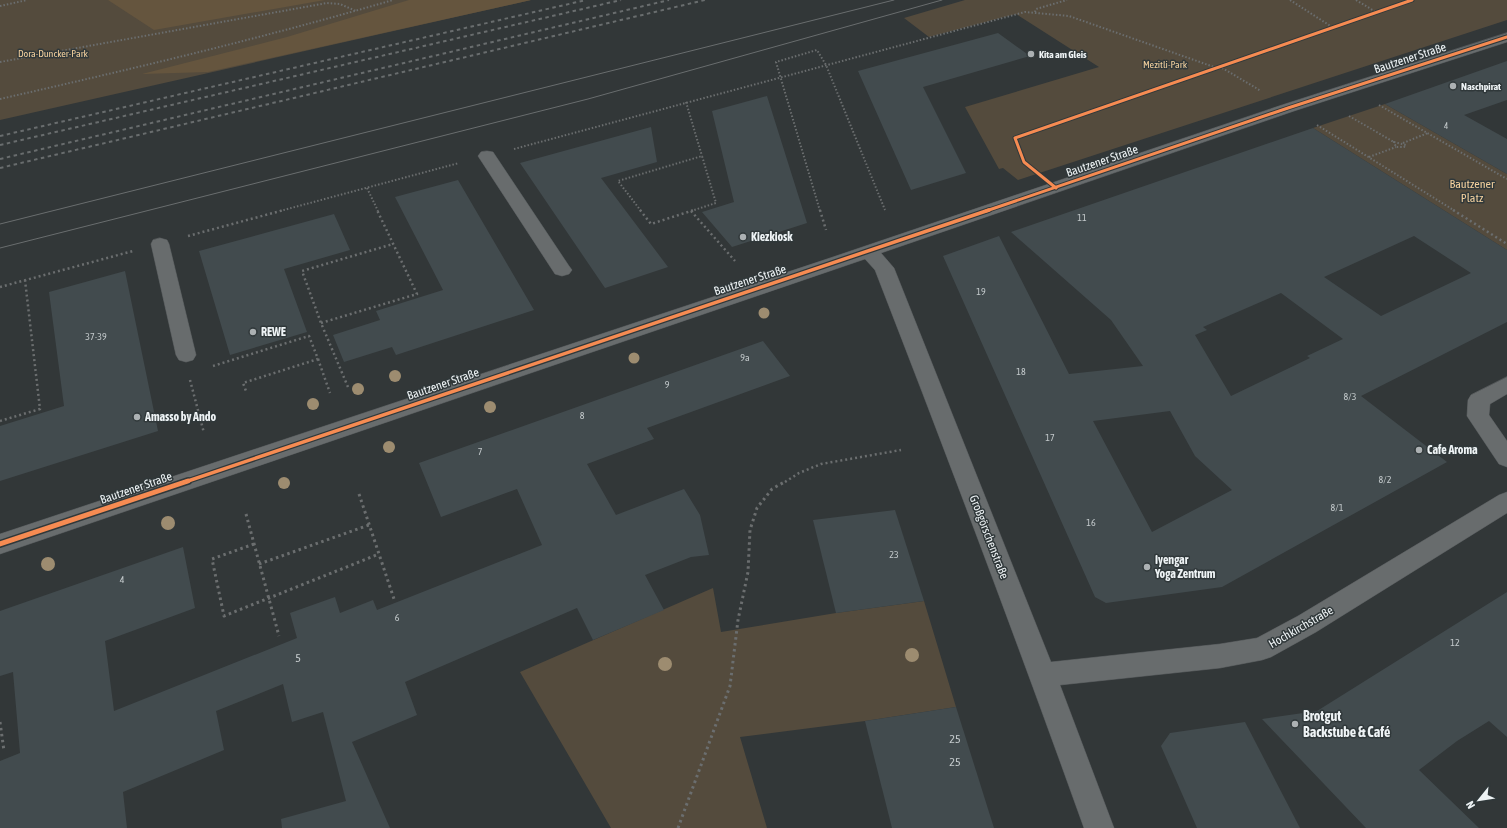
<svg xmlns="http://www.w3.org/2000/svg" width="1507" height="828" font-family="'Asap Condensed',sans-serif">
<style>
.green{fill:#544b3d}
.forest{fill:#65553e}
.building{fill:#424b4e;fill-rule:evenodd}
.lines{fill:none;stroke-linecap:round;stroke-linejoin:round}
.service-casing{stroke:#515557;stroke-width:1}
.minor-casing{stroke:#515557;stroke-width:1}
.path-far2{stroke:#6b6e6f;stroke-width:2;stroke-dasharray:1.5 2;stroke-linecap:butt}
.path-far1{stroke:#6b6e6f;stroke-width:2.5;stroke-dasharray:2 3;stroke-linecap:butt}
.path{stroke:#6b6e6f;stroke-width:3;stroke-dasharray:2.5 3.5;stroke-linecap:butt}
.service{fill:#686c6d;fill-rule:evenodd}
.minor{fill:#686c6d;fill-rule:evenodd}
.tram{stroke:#696d6e;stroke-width:1}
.rail{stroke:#696d6e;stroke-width:2;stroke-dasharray:3.5 3.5;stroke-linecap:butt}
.cycleway-far2-casing{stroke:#30383a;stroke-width:5}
.cycleway-far1-casing{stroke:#30383a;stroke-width:6}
.cycleway-casing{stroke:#30383a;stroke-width:8}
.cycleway-far2{stroke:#f68b52;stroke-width:3}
.cycleway-far1{stroke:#f68b52;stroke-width:3.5}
.cycleway{stroke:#f68b52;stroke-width:5}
.tree{fill:#9d8c70}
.poi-dot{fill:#acb1b3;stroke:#30383a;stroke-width:1.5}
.labels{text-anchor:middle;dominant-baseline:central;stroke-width:3;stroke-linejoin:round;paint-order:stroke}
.far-number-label{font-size:9px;fill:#c3c9cb}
.far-park-label{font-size:10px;fill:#f4d19e;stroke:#30383a}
.far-poi-label{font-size:10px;font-weight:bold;fill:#eef3f5;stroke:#30383a;text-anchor:start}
.number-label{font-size:10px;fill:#c3c9cb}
.street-label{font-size:12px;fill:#eef3f5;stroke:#30383a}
.park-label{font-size:12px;fill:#f4d19e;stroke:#30383a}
.poi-label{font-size:12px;font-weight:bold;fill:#eef3f5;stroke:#30383a;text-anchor:start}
.near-number-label{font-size:12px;fill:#c3c9cb}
.near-poi-label{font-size:14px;font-weight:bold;fill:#eef3f5;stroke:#30383a;text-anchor:start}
</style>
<rect width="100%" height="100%" fill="#323738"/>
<g class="green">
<polygon points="0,0 531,0 0,120"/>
<polygon points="965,0 1507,0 1507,20 1018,180 1003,168 999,169 965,107 1099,67 1016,14 929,37 904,18"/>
<polygon points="1385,104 1507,174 1507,250 1313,128"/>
<polygon points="713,588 721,632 836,613 924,601 956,707 865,721 740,737 767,828 611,828 520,672"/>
</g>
<g class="forest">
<polygon points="108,0 325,0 154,30"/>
<polygon points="409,0 531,0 208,72 142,74 287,37"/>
</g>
<g class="building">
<polygon points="998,33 1030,56 923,87 966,173 911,190 858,71"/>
<polygon points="1507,61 1507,100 1464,115 1507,139 1507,174 1385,104"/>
<polygon points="767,96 807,223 732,247 702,212 734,202 712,111"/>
<polygon points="651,127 657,162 601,178 668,267 605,288 520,163"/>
<path d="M 1313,128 L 1507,250 L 1507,322 L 1361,396 L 1447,462 L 1222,587 L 1106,603 L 1095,597 L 943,256 L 999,236 L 1069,374 L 1143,366 L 1111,320 L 1011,232 ZM 1414,236 L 1471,273 L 1381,316 L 1324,277 ZM 1281,293 L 1343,339 L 1307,356 L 1310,358 L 1231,396 L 1195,335 L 1207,330 L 1203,327 ZM 1170,411 L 1195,456 L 1232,490 L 1152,532 L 1093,421 Z"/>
<polygon points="458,180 534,310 396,355 392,347 344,362 333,335 380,320 376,311 443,290 395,197"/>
<polygon points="334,214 350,250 284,269 307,332 230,355 199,251"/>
<polygon points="125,271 158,431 0,481 0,426 64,406 49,292"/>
<polygon points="763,341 790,376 647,428 654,439 587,464 616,515 684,489 700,515 709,555 691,557 645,575 664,610 593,640 577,608 405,682 417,715 352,742 390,828 282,828 281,819 346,801 323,712 292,722 283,684 216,711 224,750 123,792 127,828 0,828 0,761 20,753 13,672 0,676 0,611 183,547 195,608 105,641 114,711 297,638 290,613 335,597 340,613 373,600 377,610 542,545 517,489 441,517 419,463"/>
<polygon points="895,510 924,601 836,613 813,520"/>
<polygon points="1507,592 1507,737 1489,721 1457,741 1419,770 1479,828 1366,828 1262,719 1317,711"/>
<polygon points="956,707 994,828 892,828 865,721"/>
<polygon points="1245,722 1300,828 1197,828 1161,746 1170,733"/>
</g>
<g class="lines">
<g class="service-casing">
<g id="service">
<polygon points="487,151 493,152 569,266 572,270 569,274 562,276 555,274 478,156 481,152"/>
<polygon points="160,238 167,240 169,244 196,355 193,360 186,362 179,360 176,355 151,244 153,240"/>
</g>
</g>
<g class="minor-casing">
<g id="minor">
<path d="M 1507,33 L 1507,42 L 1294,111 L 881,253 L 894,268 L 1051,662 L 1220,644 L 1257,638 L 1298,616 L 1499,495 L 1507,492 L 1507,513 L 1316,632 L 1271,657 L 1262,660 L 1220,668 L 1060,685 L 1114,828 L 1084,828 C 1017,641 947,455 875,270 L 865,259 L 0,554 L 0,534 L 830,258 L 1282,105 Z"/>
<polygon points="1507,377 1507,394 1490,404 1489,415 1507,441 1507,467 1499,464 1467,416 1468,400 1471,395"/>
</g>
</g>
<g class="path-far2">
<polyline points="1290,0 1332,27"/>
<polyline points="1356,0 1376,12"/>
<polyline points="0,6 27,0"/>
<polyline points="1035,12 1036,9 1067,0"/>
<polyline points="0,62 327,3 340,4 356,11"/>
<polyline points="1219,66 1261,91"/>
<path d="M 0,99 C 132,69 263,38 393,0"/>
<polyline points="686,102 702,156"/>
<polyline points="1379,105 1507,179"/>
<polyline points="1349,116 1394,142"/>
<polyline points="1317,125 1455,211"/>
<polygon points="1394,142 1406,145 1404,147 1396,147"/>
<polyline points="1403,143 1428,133"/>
<polyline points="514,149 1025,12 1069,16 1214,67"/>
<polyline points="1369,157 1396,147"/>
<polyline points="367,188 378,211"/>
<polyline points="280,211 459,163"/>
<polyline points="641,211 618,181 702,156"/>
<polyline points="691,211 716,203 702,156"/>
<polyline points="820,211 776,62 817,50 826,65 885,210"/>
</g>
<g class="path-far1">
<polyline points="640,210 651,224 694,210"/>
<polyline points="820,210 826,230"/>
<polyline points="1453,210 1507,244"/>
<polyline points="691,211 735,261"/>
<polyline points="188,236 284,210"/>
<polyline points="0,287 133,251"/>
<polyline points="321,323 417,294 377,210"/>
<polyline points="318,359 330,393"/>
<polyline points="213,366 309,336 318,359 243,383 246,391"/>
<polyline points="190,380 204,433"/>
<polyline points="348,387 321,323 302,271 393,244"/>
<polyline points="0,421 40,409 25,280"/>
<polyline points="785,482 799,473 821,464 901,450"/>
</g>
<g class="path">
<polyline points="359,494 394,599"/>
<polyline points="246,514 279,636"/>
<polyline points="254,544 212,559 224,616 379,554"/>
<polyline points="259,564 369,525"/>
<polyline points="0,722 4,751"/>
<polyline points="678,828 730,686 738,620 748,572 750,530 757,508 772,489 786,481"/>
</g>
<use href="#service" class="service"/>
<use href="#minor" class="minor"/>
<g class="tram">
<polyline points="0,224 894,0"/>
<polyline points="0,248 588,99 942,0"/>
</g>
<g class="rail">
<polyline points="0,136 586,0"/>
<polyline points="0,145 621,0"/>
<polyline points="0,159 669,0"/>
<polyline points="0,168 705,0"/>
</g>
<g class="cycleway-far2-casing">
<g id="cycleway-far2">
<polyline points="1056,188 1024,162 1015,138 1412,0"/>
<polyline points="986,211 1288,108 1507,37"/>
</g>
</g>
<g class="cycleway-far1-casing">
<polyline id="cycleway-far1" points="185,482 989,210"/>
</g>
<g class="cycleway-casing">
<polyline id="cycleway" points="0,544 188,481"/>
</g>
<use href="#cycleway-far2" class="cycleway-far2"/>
<use href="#cycleway-far1" class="cycleway-far1"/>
<use href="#cycleway" class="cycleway"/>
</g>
<g class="tree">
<circle cx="764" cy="313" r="5.5"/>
<circle cx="634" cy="358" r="5.5"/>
<circle cx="395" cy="376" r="6"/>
<circle cx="358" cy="389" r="6"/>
<circle cx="313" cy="404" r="6"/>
<circle cx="490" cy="407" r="6"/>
<circle cx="389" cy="447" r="6"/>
<circle cx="284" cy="483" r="6"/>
<circle cx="168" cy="523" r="7"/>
<circle cx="48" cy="564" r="7"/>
<circle cx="912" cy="655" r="7"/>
<circle cx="665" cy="664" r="7"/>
</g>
<g class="poi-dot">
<circle cx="1031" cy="54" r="4"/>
<circle cx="1453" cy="86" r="4"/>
<circle cx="743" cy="237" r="4"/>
<circle cx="253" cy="332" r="4"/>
<circle cx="137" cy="417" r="4"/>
<circle cx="1419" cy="450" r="4"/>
<circle cx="1147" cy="567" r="4"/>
<circle cx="1295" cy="724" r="4"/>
</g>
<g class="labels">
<g class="far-number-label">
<text x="1446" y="126">4</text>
</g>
<g class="far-park-label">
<text x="53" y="53">Dora-Duncker-Park</text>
<text x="1165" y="64">Mezitli-Park</text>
</g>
<g class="far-poi-label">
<text x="1039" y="54">Kita am Gleis</text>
<text x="1461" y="86">Naschpirat</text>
</g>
<g class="number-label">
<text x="1082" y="217">11</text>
<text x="981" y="291">19</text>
<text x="96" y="336">37-39</text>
<text x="745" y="357">9a</text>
<text x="1021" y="371">18</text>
<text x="667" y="384">9</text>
<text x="1350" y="396">8/3</text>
<text x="582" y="415">8</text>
<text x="1050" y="437">17</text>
<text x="480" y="451">7</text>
<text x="1385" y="479">8/2</text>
<text x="1337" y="507">8/1</text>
<text x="1091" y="522">16</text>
<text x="894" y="554">23</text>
<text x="122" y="579">4</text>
<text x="397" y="617">6</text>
<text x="1455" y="642">12</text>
</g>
<g class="street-label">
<text transform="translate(1410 58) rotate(-18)">Bautzener Straße</text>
<text transform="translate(1102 161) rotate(-19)">Bautzener Straße</text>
<text transform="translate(750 280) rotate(-18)">Bautzener Straße</text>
<text transform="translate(443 384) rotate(-19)">Bautzener Straße</text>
<text transform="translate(136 488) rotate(-19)">Bautzener Straße</text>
<text transform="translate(989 537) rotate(69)">Großgörschenstraße</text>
<text transform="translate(1301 627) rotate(-30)">Hochkirchstraße</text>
</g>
<g class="park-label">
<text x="1472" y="184">Bautzener<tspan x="1472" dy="14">Platz</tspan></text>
</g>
<g class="poi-label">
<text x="751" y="237">Kiezkiosk</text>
<text x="261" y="332">REWE</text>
<text x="145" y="417">Amasso by Ando</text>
<text x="1427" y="450">Cafe Aroma</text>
<text x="1155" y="560">Iyengar<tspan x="1155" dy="14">Yoga Zentrum</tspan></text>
</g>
<g class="near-number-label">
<text x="298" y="658">5</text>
<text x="955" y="739">25</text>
<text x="955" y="762">25</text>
</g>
<g class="near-poi-label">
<text x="1303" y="716">Brotgut<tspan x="1303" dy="16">Backstube &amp; Café</tspan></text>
</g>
</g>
<g transform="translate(1479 800) rotate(240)" stroke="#30383a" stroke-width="3" paint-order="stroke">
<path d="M0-3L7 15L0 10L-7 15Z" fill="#eef3f5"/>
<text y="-6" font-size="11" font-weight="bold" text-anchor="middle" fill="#eef3f5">N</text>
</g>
</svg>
